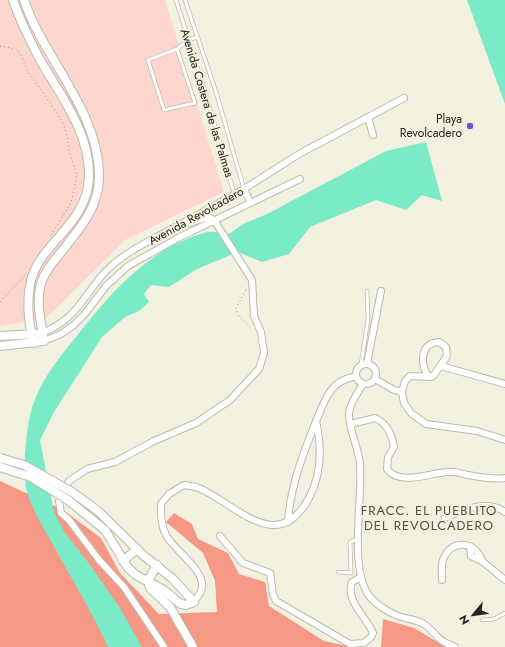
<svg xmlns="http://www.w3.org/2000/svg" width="505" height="647" font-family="Jost,sans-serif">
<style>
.green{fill:#fdd7ce}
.forest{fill:#f59886}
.water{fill:#7beac6}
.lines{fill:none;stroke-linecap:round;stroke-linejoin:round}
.lane-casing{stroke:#bcbaaa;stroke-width:4.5}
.street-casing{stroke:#bcbaaa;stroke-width:8}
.secondary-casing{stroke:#bcbaaa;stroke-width:10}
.path{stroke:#949286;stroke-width:1;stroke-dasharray:1 3;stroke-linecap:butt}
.lane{stroke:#fff;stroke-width:3}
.street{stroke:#fff;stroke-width:6}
.secondary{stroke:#fff;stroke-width:8}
.secondary-bridge-casing{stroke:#bcbaaa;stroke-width:10;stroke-linecap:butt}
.secondary-bridge{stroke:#fff;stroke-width:8}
.poi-dot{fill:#6f57d1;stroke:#f2f0df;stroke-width:1.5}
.labels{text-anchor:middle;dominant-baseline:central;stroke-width:4;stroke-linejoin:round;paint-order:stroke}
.street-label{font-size:12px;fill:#25241e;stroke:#f2f0df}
.poi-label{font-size:12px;fill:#25241e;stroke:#f2f0df;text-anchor:end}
.neighbourhood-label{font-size:13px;letter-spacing:1px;fill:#504f41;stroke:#f2f0df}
</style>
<rect width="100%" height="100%" fill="#f2f0df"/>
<polygon class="green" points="0,0 165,0 224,192 125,240 46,318 0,326"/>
<g class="forest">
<polygon points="0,481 63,510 101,538 120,573 159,614 217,612 215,581 203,553 166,522 174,513 192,524 198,539 228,553 239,574 265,582 269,606 324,641 352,647 0,647"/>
<polygon points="383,619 414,628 446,647 381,647"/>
</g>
<g class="water">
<polygon points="467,0 505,0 505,104"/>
<path d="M 426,142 L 442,201 L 422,195 L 406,210 L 376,200 L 310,227 L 289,254 L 262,262 L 238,252 L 197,269 L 169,287 L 151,285 L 144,294 L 149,302 L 139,311 L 125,317 L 102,337 L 54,412 L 40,440 L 54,512 L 65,533 L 88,562 L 120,608 L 142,647 L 108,647 C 91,610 70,576 51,541 C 42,526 32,509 27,492 C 22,471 26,423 34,402 C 43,377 59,358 76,337 C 111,292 150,247 208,232 C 214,231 223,233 229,234 L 243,224 L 267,214 L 386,151 Z"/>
</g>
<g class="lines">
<g class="lane-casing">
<g id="lane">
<polyline points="176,0 206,95 234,193"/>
<polyline points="185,0 216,92 244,189"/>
<polyline points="177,49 195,103 164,110 148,60 177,49 188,40 197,37"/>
<polyline points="361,365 368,319 367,291"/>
<polyline points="338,572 351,573 350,542 358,539"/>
<polyline points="482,620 494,619 505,613"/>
</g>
</g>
<g class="street-casing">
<g id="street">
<polyline points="368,117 373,135"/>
<polyline points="244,189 250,202"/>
<polyline points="183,223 244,189 299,154 404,98"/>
<path d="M 42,333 C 79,318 82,296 107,270 C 126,251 152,240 175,227"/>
<polyline points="44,341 61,334 74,325 84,315 106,286 128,266 178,238 300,179"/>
<circle cx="366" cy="374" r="10"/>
<polyline points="367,364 381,291"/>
<polyline points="441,366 505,384"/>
<path d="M 428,376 C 420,363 420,343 439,342 L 446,347 L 447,356 L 434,375 L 431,377 L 410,376 L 405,381 L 402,392 L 404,403 L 411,413 L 426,424 L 477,431 L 505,440"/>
<polyline points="375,379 394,390 402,392"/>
<path d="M 363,384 C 358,392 350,403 349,413 C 348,427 359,449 360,464 C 363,500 348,569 370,597 C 377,605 388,612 398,616 C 407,619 415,619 424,624 C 430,628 435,635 441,640 C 445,643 450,645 455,647"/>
<path d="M 351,424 L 375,418 C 387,423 392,435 394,447 L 388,457 L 387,469 C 401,487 431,472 449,472 C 455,471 462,474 468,475 C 479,477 493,480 505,478"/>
<path d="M 445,518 C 463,510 487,499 505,512"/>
<path d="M 288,522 C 290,487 304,451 317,419 C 321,409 325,398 332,389 C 337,382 348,378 356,376"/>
<path d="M 220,536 L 243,563 L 270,573 L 273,594 L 276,601 L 350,644 L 364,643 L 371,637 L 373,633 C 366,616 345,601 352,582 L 361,577"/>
<polyline points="470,547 471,556 482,561 505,580"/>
<path d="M 442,580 C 442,574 441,565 443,560 C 450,539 476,540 482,561"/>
<path d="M 194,602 C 196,598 200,595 201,591 C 209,572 174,551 166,535 C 161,526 161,515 161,504 L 169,494 L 184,485 C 189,486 194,486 199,488 C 237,505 278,556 309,498 C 322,474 322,448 316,421"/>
<polyline points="164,647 124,587 99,560 69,520 61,513 59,501 69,481 87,469 115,462 154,441 196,423 230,400 259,369 264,353 261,332 254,316 252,280 214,220 208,217 172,229"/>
</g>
</g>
<g class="secondary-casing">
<g id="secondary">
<path d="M 13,0 C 20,20 29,39 39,58 C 60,95 90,132 89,176 C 88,223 44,240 32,277 C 26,297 28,323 34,343"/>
<polyline points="0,336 36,334"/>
<path d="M 0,346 L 44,341 C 41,323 35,299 42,281 C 45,272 52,263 58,256 C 77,232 99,209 99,177 C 100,113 44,59 24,0"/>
<polyline points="68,500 105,530 128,568 136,575 162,589 181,604 186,605 194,602 173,579 143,555 98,511 72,492"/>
<polyline points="123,561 137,549"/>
<polyline points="148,581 150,588 170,607 193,647"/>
<polyline points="148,581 157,565"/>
</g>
</g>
<g class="path">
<polyline points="0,46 16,49 20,53 28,72 49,101 63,123 66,131 70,155 77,175 71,203 51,235"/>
<polyline points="246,290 236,308 238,315 251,328"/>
<polyline points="0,302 26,274"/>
</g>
<use href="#lane" class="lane"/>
<use href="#street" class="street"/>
<use href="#secondary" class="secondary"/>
<g class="secondary-bridge-casing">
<g id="secondary-bridge">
<polyline points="0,458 24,465 72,492"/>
<polyline points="0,467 31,477 68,500"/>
</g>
</g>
<use href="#secondary-bridge" class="secondary-bridge"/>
</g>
<circle class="poi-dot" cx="470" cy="126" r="4"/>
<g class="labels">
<g class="street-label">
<text transform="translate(207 103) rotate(73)">Avenida Costera de las Palmas</text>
<text transform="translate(196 216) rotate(-29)">Avenida Revolcadero</text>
</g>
<g class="poi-label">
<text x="462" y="119">Playa<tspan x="462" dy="14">Revolcadero</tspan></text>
</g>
<g class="neighbourhood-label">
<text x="429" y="510">FRACC. EL PUEBLITO<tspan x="429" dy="15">DEL REVOLCADERO</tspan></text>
</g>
</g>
<g transform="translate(473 615) rotate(241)" stroke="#f2f0df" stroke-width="3" paint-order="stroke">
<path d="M0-3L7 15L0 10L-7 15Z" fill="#25241e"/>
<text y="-6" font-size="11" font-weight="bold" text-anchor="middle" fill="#25241e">N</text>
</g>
</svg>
